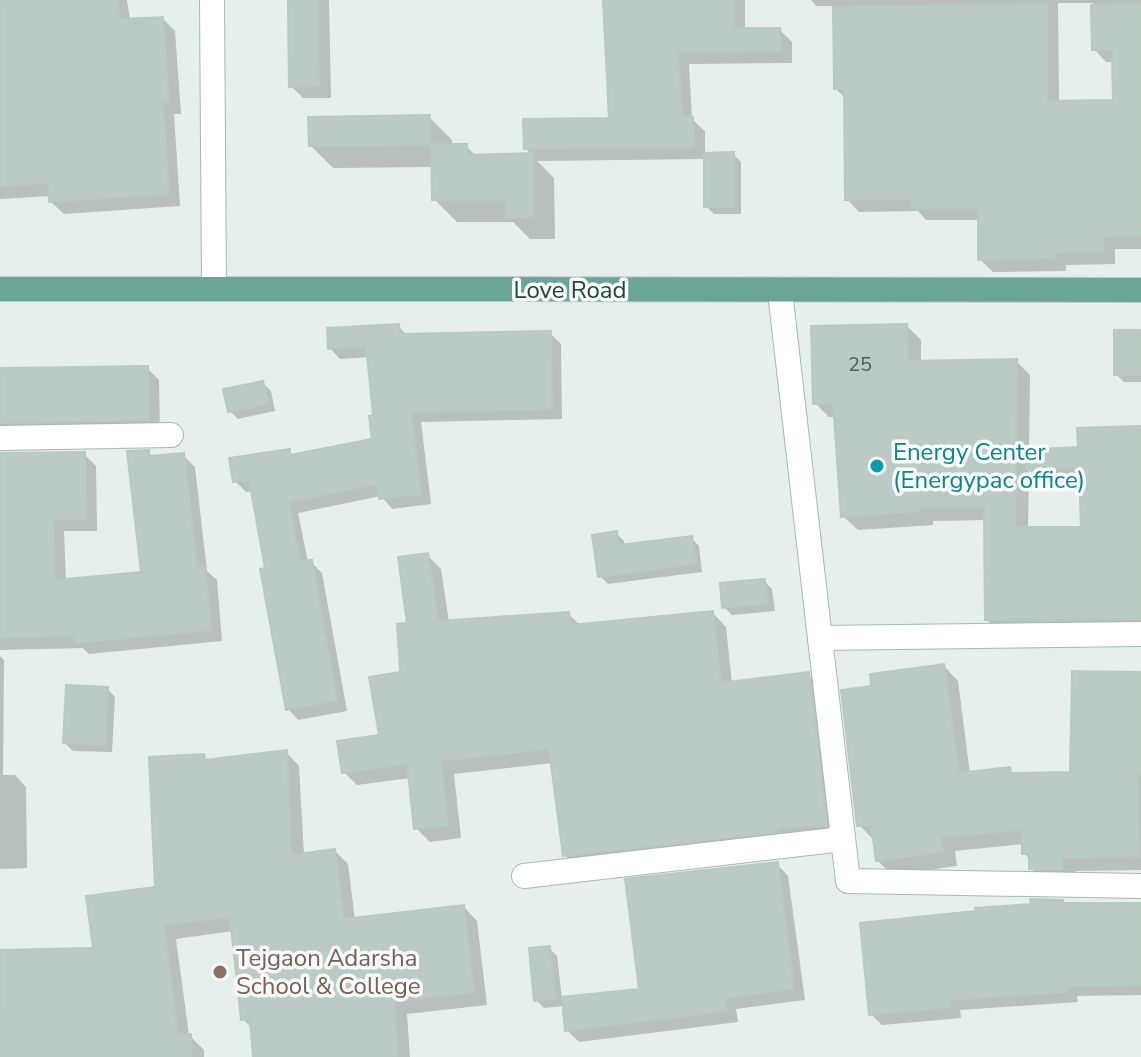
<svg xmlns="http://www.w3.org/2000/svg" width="1141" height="1057" font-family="'Nunito Sans',sans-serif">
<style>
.shadow{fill:#0003;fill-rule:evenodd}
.building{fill:#bbcac4;stroke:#b8c9c2;stroke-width:2}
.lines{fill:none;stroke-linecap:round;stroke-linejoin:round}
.minor-casing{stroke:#a8b8b2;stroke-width:26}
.major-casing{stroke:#c2cac8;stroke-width:26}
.minor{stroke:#fff;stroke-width:24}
.major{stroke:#6aa596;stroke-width:24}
.culture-dot{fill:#0f9aa8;stroke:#f7fbf9;stroke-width:3}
.education-dot{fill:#8d6e63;stroke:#f7fbf9;stroke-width:3}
.labels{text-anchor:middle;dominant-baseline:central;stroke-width:7;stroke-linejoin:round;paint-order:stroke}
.number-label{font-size:20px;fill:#4a645c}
.street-label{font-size:24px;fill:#24423a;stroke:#f7fbf9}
.culture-label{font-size:24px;fill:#0d838f;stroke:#f7fbf9;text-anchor:start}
.education-label{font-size:24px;fill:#785e54;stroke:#f7fbf9;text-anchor:start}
</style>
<rect width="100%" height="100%" fill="#e6efeb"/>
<g class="shadow">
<polygon points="0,0 127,0 130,20 163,19 175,31 181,114 174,114 180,206 64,214 51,202 51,196 0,199"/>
<polygon points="290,0 329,0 331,98 303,98 291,86"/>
<polygon points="605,0 745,0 745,30 780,30 792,42 792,63 689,64 692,119 705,131 705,155 733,154 741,162 741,214 714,214 706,206 706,159 537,161 554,178 555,239 530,239 513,222 457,222 434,199 434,167 333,168 311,146 429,117 452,140 452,146 466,146 477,157 532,155 526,149 611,120"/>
<path d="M 811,0 L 1141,0 L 1141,249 L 1115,249 L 1115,264 L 1066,265 L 1066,271 L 993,272 L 980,259 L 980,220 L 926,220 L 918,211 L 859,212 L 847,199 L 846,99 L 836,89 L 835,6 L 816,6 ZM 1058,3 L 1093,3 L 1094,49 L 1106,62 L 1114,62 L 1115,102 L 1059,103 Z"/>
<polygon points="398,326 408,336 550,333 561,344 562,419 421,422 431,504 392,509 381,496 298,513 308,562 311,562 322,573 347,711 298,720 288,709 268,569 253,491 246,492 235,481 289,451 294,456 374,441 375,417 369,357 340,359 330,348"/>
<path d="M 907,326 L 921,340 L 921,363 L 1016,361 L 1030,375 L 1029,452 L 1080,449 L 1141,428 L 1141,633 L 1001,634 L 987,620 L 986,520 L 933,521 L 933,525 L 858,530 L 843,516 L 836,417 L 829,417 L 815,403 ZM 1029,470 L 1042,483 L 1081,481 L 1083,529 L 1028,529 Z"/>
<polygon points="1141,332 1141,382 1124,382 1116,374"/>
<polygon points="147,368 159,380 160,432 0,442 0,370"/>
<polygon points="263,383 271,391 275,411 238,419 230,411"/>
<polygon points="148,452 154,458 183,455 195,467 207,571 217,580 222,641 89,654 83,648 0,650 0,455 84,454 96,466 97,531 64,531 66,581 143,574"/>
<polygon points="616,533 624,541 625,546 691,538 699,546 702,572 608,584 600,576"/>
<polygon points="427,555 441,569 449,622 568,614 581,626 713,613 726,627 732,684 808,675 822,688 839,839 578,869 565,855 553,763 454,774 461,838 430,842 416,828 410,778 357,785 344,772 381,737 402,673 409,625"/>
<polygon points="764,581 772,589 775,611 732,615 724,607"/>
<polygon points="0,656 4,660 3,775 15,775 26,787 27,868 0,869"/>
<polygon points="944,666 958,681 970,774 1009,770 1015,775 1072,774 1141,674 1141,870 1075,871 1076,883 1046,883 1031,868 1031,861 1024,853 1024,844 955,851 957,866 892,875 877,860 873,839 859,825 873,688"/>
<polygon points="107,689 115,697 112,752 73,751 65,743"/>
<polygon points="286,752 299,766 304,855 335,851 348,864 355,920 464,907 477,921 487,1005 407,1014 410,1057 255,1057 252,1028 243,1019 233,931 176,939 189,1035 204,1050 204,1057 0,1057 0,953 95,950 157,888 203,756 209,761"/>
<polygon points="777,864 788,876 805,1000 736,1009 738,1022 579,1042 567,1030 565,1006 544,1008 536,1000 549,948 557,956 562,999 641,991"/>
<polygon points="1062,902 1066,905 1141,905 1141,995 1077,996 1078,1002 960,1010 961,1018 882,1025 871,1014"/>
</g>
<g class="building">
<polygon points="0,0 117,0 120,19 163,17 169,102 163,102 169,194 49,202 48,183 0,186"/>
<polygon points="288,0 318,0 319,86 289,87"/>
<polygon points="603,0 734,0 734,28 780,28 781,51 678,52 682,117 693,117 694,148 524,149 523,119 609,118"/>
<polygon points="1047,4 1047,101 1113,100 1112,50 1092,50 1091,5 1141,4 1141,236 1103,237 1103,252 1054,253 1054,258 978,260 978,208 912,208 911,199 845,200 844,89 834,89 833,7"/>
<polygon points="430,115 430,145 309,146 308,117"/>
<polygon points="431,144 467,144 467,155 533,153 533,217 506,218 506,200 432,200"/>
<polygon points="734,152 734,207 704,207 704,153"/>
<polygon points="399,324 400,334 551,331 552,409 411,412 421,494 379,499 377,484 289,502 300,562 312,560 337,700 286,710 260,569 265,568 249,480 233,482 229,458 290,449 290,455 372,439 369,416 373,415 366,346 328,349 327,328"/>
<polygon points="907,324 908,361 1017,359 1015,527 1081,527 1079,467 1026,469 1025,450 1078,447 1077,428 1141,426 1141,619 985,620 984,506 919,507 920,511 841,517 833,403 813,404 811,326"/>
<rect x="1114" y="330" width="27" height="45"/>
<polygon points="148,366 149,420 0,423 0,368"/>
<polygon points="263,381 268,404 228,412 223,389"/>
<polygon points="149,450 149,456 184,453 197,567 205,566 211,630 75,643 74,636 0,638 0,453 85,452 86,519 53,520 55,580 141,572 127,451"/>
<polygon points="617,531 619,545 692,536 696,564 598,577 592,535"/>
<polygon points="428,553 438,621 569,612 570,625 713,611 721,683 809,672 827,826 777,828 777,832 563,856 549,749 441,761 448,825 414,829 407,764 342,773 337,741 379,735 369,677 400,672 397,624 407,623 398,557"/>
<polygon points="765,579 768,604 722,608 720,583"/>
<polygon points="944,664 959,773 1010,767 1011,773 1070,772 1072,671 1141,672 1141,774 1137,774 1139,856 1062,858 1062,870 1029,869 1029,854 1022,854 1022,830 941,837 943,852 876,861 871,825 857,826 841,690 871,686 870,674"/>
<polygon points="66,685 108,687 105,745 63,743"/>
<polygon points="287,750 291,855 335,849 344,919 464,905 474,992 394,1001 398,1057 253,1057 250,1019 241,1020 230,917 164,925 178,1035 191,1034 191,1057 1,1057 0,950 93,948 86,896 155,887 149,757 204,754 205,760"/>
<polygon points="778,862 794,989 725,998 727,1011 565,1031 562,997 639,989 625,879"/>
<polygon points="1030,899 1063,900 1063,903 1141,903 1141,985 1067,986 1068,992 950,1000 950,1007 869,1015 860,923 976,911 975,908 1031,904"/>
<polygon points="550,946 556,999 534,1001 529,948"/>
</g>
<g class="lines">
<g class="minor-casing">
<g id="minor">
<polyline points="212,0 214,287"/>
<polyline points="780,292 848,881 1141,886"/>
<polyline points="0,438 171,435"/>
<polyline points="820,638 1141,634"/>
<polyline points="524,876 843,839"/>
</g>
</g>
<g class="major-casing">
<path id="major" d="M 0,289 C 380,286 761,292 1141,290"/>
</g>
<use href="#minor" class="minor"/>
<use href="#major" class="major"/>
</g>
<circle class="culture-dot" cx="877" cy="466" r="8"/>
<circle class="education-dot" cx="220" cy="972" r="8"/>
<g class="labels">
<g class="number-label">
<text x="860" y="364">25</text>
</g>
<g class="street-label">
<text x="570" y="290">Love Road</text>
</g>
<g class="culture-label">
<text x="893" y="452">Energy Center<tspan x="893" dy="28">(Energypac office)</tspan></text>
</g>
<g class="education-label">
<text x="236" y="958">Tejgaon Adarsha<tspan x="236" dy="28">School &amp; College</tspan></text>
</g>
</g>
</svg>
